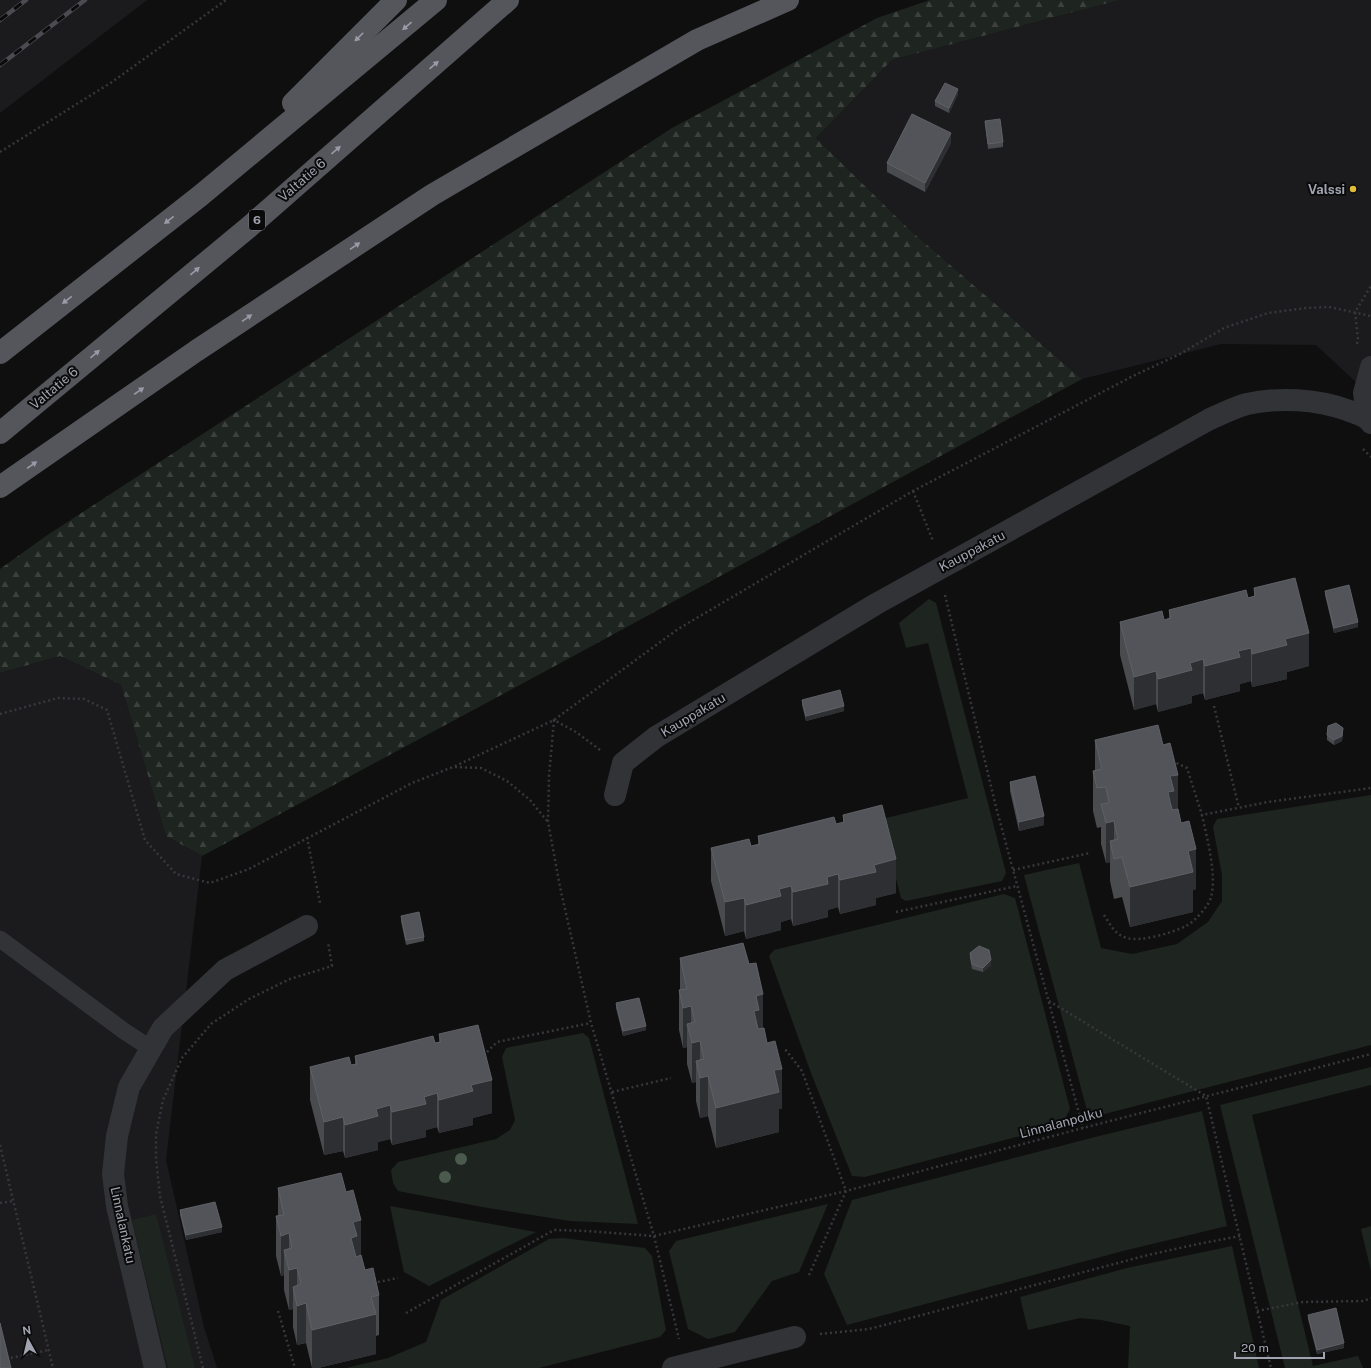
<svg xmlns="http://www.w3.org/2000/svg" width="1371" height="1368" font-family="'Public Sans',sans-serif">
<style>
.built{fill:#1b1b1d}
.grass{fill:#1e241f}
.forest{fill:url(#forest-firs)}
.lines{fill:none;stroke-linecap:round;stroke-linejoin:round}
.path{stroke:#37373c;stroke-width:2.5;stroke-dasharray:2 3;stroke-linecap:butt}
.service{stroke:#323337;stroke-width:17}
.minor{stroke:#323337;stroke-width:22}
.trunk{stroke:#55565c;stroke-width:22}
.rail-casing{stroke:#4b4c52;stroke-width:4.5}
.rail{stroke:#0a0a0b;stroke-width:3;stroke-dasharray:9;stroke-linecap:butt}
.tree{fill:#4a5b4d}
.wall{fill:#4a4b4f}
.shaded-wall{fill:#2e2f32}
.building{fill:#53545a;stroke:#5f6167}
.oneway{fill:#999ca8}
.poi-dot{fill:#e1bc37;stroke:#0a0a0b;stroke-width:1.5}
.labels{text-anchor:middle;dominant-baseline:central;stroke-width:4;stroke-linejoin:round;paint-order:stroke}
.shield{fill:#0a0a0b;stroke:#74767e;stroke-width:1}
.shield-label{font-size:12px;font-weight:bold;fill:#a1a4b0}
.street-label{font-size:13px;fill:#a1a4b0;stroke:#0a0a0b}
.poi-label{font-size:13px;font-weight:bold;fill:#a1a4b0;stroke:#0a0a0b;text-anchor:end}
</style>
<defs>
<pattern id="forest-firs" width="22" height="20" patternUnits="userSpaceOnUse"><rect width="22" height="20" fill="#1e241f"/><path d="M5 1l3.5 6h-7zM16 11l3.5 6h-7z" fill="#3c413d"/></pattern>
</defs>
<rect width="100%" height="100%" fill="#0f0f10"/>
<g class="built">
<polygon points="0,0 147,0 0,113"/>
<polygon points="1120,0 1371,0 1371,396 1316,345 1221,344 1082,379 911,231 816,138 892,60"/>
<polygon points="60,656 121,685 166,836 202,856 166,1160 204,1327 217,1368 0,1368 0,673"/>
</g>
<g class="grass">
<polygon points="929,599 936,603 1006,873 1002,881 906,901 901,898 883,829 845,828 968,798 928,643 906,648 899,623"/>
<polygon points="1371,795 1371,1045 1089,1118 1024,875 1079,863 1101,948 1132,954 1177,944 1208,922 1222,901 1222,875 1213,827 1217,819"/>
<polygon points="1004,894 1015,898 1070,1109 1062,1125 865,1177 852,1176 811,1073 769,956 774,950"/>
<polygon points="583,1033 589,1038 638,1224 570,1221 482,1207 398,1191 393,1183 391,1170 398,1162 496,1139 510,1130 515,1120 502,1057 506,1048"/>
<polygon points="1371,1067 1371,1085 1252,1115 1313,1366 1358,1356 1363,1368 1285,1368 1220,1105"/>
<polygon points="1202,1111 1227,1226 1123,1251 847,1325 824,1274 852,1200 1099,1136"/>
<polygon points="828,1204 799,1272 772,1281 735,1332 708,1339 688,1329 669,1251 676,1241"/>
<polygon points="390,1206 536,1232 429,1286 404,1272"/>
<polygon points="156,1214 195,1368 168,1368 132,1220"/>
<polygon points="1371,1226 1371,1271 1361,1229"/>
<polygon points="563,1238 645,1248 652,1256 666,1330 660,1337 539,1368 346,1368 388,1358 426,1342 441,1300 549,1239"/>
<polygon points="1232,1246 1259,1368 1128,1368 1130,1326 1101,1320 1080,1318 1028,1330 1020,1297 1127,1268"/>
</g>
<polygon class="forest" points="930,0 1120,0 892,60 816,138 911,231 1082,379 579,653 202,856 166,836 121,685 60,656 0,673 0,569 46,536 672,128 877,18"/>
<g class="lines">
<g class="path">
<polyline points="0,152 112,82 226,0"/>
<polyline points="1357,344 1358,339 1355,312 1371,286"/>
<polyline points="1363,449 1371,457"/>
<polyline points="913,491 933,541"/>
<polyline points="945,595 996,807 1083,1128"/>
<polyline points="1214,706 1239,808"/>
<polyline points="0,714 58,698 84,699 107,710 145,840 176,874 210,883 249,869 412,783 453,767 554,720 678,629 807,553 913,491 1133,376 1180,354 1224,328 1268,313 1306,308 1329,307 1371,316"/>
<polyline points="600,750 576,732 554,720 549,776 548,822 560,887 591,1023 654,1236 679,1339"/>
<polyline points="1172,761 1187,768 1202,815"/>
<polyline points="455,767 481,768 507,781 530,800 548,822"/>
<polyline points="307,837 320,903"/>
<polyline points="1013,870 1090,853"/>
<polyline points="896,912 1017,886"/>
<path d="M 1104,915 C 1110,924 1115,935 1127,938 C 1141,942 1172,933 1186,926 C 1194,922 1209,906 1211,897 C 1217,875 1207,838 1202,815 L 1268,802 L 1371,788"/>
<polyline points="1049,1001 1206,1096 1271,1368"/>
<polyline points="487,1052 497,1042 591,1023"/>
<polyline points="612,1092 671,1078"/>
<polyline points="0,1145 53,1368"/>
<polyline points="0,1203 13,1201"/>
<polyline points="809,1275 846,1191 1083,1128 1371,1054"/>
<polyline points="373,1283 398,1278"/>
<polyline points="278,1311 295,1368"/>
<polyline points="1257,1311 1303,1302 1364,1301 1371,1298"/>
<polyline points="406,1313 554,1230 587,1231 654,1236 846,1191 802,1071 785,1049"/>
<polyline points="820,1334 869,1329 1148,1255 1198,1244 1240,1236"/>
<polyline points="6,1359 49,1350"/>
<polyline points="203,1368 160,1196 156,1159 156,1134 163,1100 182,1058 211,1024 249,999 290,979 332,966 328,942"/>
</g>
<polyline class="service" points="0,939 124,1031 150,1048"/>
<g class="minor">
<polyline points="1368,418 1364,393 1371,367"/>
<path d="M 615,795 L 623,763 L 656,737 L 876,604 L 1210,419 C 1222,414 1235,407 1247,404 C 1279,397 1316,399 1347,410 C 1356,414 1366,415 1371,423"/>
<polyline points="155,1368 117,1206 113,1174 117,1136 129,1087 163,1028 225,970 307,926"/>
<polyline points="673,1368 795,1337"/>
</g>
<g class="trunk">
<polyline points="293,103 396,0"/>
<polyline points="0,353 200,196 436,0"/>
<polyline points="0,433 249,227 508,0"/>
<polyline points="0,487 196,351 432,195 697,40 788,0"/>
</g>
<g class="rail-casing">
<g id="rail">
<polyline points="0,20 26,0"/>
<polyline points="0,65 85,0"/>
</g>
</g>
<use href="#rail" class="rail"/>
</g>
<g class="tree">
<circle cx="461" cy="1159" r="6"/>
<circle cx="445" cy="1177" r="6"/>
</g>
<g class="wall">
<polygon points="958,94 949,113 935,106 935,101"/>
<polygon points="985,121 1003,142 1003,147 988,149"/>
<polygon points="951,143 925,192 887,172 887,163"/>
<polygon points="1254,588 1309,666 1287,672 1287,679 1252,687 1251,681 1240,684 1240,691 1205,700 1203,693 1192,696 1192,703 1158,712 1156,704 1134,710 1120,655 1120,622 1164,620 1169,618 1169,610 1248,598 1254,596"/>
<polygon points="1325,591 1358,627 1334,633 1325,595"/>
<polygon points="802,700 844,711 806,721 802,705"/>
<polygon points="1343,733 1342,741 1334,745 1327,740 1327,735"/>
<polygon points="1095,740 1178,809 1196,889 1193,890 1193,912 1130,927 1122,897 1114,899 1110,881 1110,862 1106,863 1101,844 1101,827 1097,828 1093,811 1093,771 1095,771"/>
<polygon points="1010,782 1044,825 1019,831 1010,791"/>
<polygon points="843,815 896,893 876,898 876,905 840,914 838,907 828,910 828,917 793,926 791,919 781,922 781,930 746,939 744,931 725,936 711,881 711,848 751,846 758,845 758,836 836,824 843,823"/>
<polygon points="401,916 424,937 424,941 406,945 401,921"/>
<polygon points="970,953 991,965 983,972 972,969 970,958"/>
<polygon points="680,958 763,1028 782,1109 779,1109 779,1132 716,1148 708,1116 700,1118 696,1101 696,1082 692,1083 687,1064 687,1047 683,1048 679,1030 679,990 680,990"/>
<polygon points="616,1003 646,1030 623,1036 616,1008"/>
<polygon points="439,1034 492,1113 473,1118 473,1125 439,1133 437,1127 426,1130 426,1137 392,1145 390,1139 378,1142 378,1150 345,1158 343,1151 324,1155 310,1100 310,1067 351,1065 355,1064 355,1056 435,1043 439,1042"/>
<polygon points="278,1188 361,1255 365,1270 379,1295 379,1335 376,1336 376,1354 318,1368 312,1368 306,1343 297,1345 293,1327 293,1309 289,1310 284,1290 284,1275 281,1276 276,1256 276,1216 278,1216"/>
<polygon points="180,1210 222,1232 186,1240 180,1215"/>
<polygon points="1308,1315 1344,1348 1317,1354 1308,1319"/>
</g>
<g class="shaded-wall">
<polygon points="958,89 958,94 949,113 949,108"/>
<polygon points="951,133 951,143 925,192 925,183"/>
<polygon points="1358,622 1358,627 1334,633 1334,628"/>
<polygon points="1309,633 1309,666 1287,672 1287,679 1252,687 1252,654 1285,639"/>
<polygon points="1251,648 1251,681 1240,684 1240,691 1205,700 1205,666 1238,651"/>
<polygon points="1203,659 1203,693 1192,696 1192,703 1158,712 1158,679 1190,663"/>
<polygon points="1156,671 1156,704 1134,710 1134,677"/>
<polygon points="844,706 844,711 806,721 806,716"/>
<polygon points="1343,728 1342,741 1334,745 1334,740"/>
<polygon points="1178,775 1178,814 1174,815 1168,792 1170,776"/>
<polygon points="1044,816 1044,825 1019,831 1019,822"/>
<polygon points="1114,821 1114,858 1110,841 1110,862 1106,863 1106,823"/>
<polygon points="1196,849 1196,889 1193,890 1193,912 1130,927 1130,887 1188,851"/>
<polygon points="896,859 896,893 876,898 876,905 840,914 840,880 874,865"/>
<polygon points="838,874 838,907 828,910 828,917 793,926 793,892 827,877"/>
<polygon points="791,886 791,919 781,922 781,930 746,939 746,905 779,889"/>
<polygon points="744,898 744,931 725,936 725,902"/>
<polygon points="991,960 991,965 983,972 983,968"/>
<polygon points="763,994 763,1034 759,1035 754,1011 756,996"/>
<polygon points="691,1006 691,1041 687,1024 687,1047 683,1048 683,1008"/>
<polygon points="646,1026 646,1030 623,1036 623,1031"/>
<polygon points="700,1041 700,1077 696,1061 696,1082 692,1083 692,1043"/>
<polygon points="782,1069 782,1109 779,1109 779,1132 716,1148 716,1108 774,1070"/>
<polygon points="708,1076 708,1116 700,1118 700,1078"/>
<polygon points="492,1080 492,1113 473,1118 473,1125 439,1133 439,1100 471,1085"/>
<polygon points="437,1093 437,1127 426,1130 426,1137 392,1145 392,1112 424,1097"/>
<polygon points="390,1105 390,1139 378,1142 378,1150 345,1158 345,1125 376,1109"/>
<polygon points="343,1117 343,1151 324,1155 324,1122"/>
<polygon points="361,1220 361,1260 357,1261 351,1238 353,1222"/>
<polygon points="222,1227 222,1232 186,1240 186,1235"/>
<polygon points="289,1233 289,1268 284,1250 284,1275 281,1276 281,1236"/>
<polygon points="297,1268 297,1305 293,1287 293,1309 289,1310 289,1270"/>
<polygon points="306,1303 306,1343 297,1345 297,1306"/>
<polygon points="376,1314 376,1354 318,1368 312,1368 312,1330"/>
<polygon points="1344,1343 1344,1348 1317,1354 1317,1350"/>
</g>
<g class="building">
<polygon points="945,83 958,89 949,108 935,101"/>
<polygon points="912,114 951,133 925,183 887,163"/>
<polygon points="1000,119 1003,142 988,144 985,121"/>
<polygon points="1295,578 1309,633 1285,639 1287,645 1252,654 1251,648 1238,651 1240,657 1205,666 1203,659 1190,663 1192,670 1158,679 1156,671 1134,677 1120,622 1162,611 1164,620 1171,618 1169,610 1246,590 1248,598 1255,596 1254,588"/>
<polygon points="1349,585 1358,622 1334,628 1325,591"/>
<polygon points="840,690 844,706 806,716 802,700"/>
<polygon points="1336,723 1343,728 1342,736 1334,740 1327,735 1328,726"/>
<polygon points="1158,725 1163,745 1170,743 1178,775 1170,776 1174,791 1168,792 1172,810 1178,809 1181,823 1189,821 1196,849 1188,851 1193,872 1130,887 1122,857 1114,859 1110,841 1118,839 1114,821 1106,823 1101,804 1109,803 1106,787 1097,788 1093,771 1102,769 1095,740"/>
<polygon points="1035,776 1044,816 1019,822 1010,782"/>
<polygon points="882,805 896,859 874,865 876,872 840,880 838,874 827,877 828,884 793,892 791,886 779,889 781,896 746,905 744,898 725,902 711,848 749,839 751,846 760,844 758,836 834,817 836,824 844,822 843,815"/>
<polygon points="419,912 424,937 406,940 401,916"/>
<polygon points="743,943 749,964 756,963 763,994 756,996 759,1010 754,1011 758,1029 764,1028 767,1043 775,1041 782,1069 774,1070 779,1092 716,1108 708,1076 700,1078 696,1061 704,1059 700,1041 692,1043 687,1024 695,1022 691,1006 683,1008 679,990 687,989 680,958"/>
<polygon points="979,946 989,950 991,960 983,968 972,964 970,953"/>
<polygon points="639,998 646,1026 623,1031 616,1003"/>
<polygon points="478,1025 492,1080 471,1085 473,1091 439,1100 437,1093 424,1097 426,1104 392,1112 390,1105 376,1109 378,1116 345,1125 343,1117 324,1122 310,1067 349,1057 351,1065 357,1064 355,1056 433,1036 435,1043 441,1042 439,1034"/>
<polygon points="341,1173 346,1192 353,1190 361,1220 353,1222 357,1236 351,1238 356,1257 361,1255 365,1270 373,1268 379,1295 371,1297 376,1314 312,1330 306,1303 297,1306 293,1287 301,1284 297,1268 289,1270 284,1250 292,1248 289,1233 281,1236 276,1216 284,1215 278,1188"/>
<polygon points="215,1202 222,1227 186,1235 180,1210"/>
<polygon points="1336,1308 1344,1343 1317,1350 1308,1315"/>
<polygon points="0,1323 11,1368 0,1368"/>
</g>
<defs><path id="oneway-solid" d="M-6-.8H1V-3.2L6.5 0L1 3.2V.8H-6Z"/></defs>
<g class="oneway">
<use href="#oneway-solid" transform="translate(407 26) rotate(140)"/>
<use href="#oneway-solid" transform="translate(359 37) rotate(135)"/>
<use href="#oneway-solid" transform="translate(434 65) rotate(-41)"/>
<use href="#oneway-solid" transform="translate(336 150) rotate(-41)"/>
<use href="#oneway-solid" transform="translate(169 220) rotate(142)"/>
<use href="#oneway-solid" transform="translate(355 246) rotate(-34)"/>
<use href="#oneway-solid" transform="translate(195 271) rotate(-40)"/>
<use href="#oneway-solid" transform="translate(67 300) rotate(142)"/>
<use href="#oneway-solid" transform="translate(247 318) rotate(-34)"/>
<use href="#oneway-solid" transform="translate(95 354) rotate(-40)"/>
<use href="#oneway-solid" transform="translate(139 391) rotate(-35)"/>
<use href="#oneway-solid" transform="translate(32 465) rotate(-35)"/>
</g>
<circle class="poi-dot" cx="1353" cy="189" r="4"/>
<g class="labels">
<rect class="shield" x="249" y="210" width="16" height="20" rx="3"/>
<g class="shield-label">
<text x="257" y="220">6</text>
</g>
<g class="street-label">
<text transform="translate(302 180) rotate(-41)">Valtatie 6</text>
<text transform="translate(54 388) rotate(-40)">Valtatie 6</text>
<text transform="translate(972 551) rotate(-28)">Kauppakatu</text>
<text transform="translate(693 715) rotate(-31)">Kauppakatu</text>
<text transform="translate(1061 1123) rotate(-15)">Linnalanpolku</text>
<text transform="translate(123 1225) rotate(78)">Linnalankatu</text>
</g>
<g class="poi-label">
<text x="1345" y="189">Valssi</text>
</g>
</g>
<g transform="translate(28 1340) rotate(352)" stroke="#0a0a0b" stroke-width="3" paint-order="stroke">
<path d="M0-3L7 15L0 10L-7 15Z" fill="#a1a4b0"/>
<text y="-6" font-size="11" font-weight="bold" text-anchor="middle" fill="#a1a4b0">N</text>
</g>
<path d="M1235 1352v6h89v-6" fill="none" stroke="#a1a4b0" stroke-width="2"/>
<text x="1241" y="1352" font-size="12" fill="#a1a4b0" stroke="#0a0a0b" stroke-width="3" paint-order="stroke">20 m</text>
</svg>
